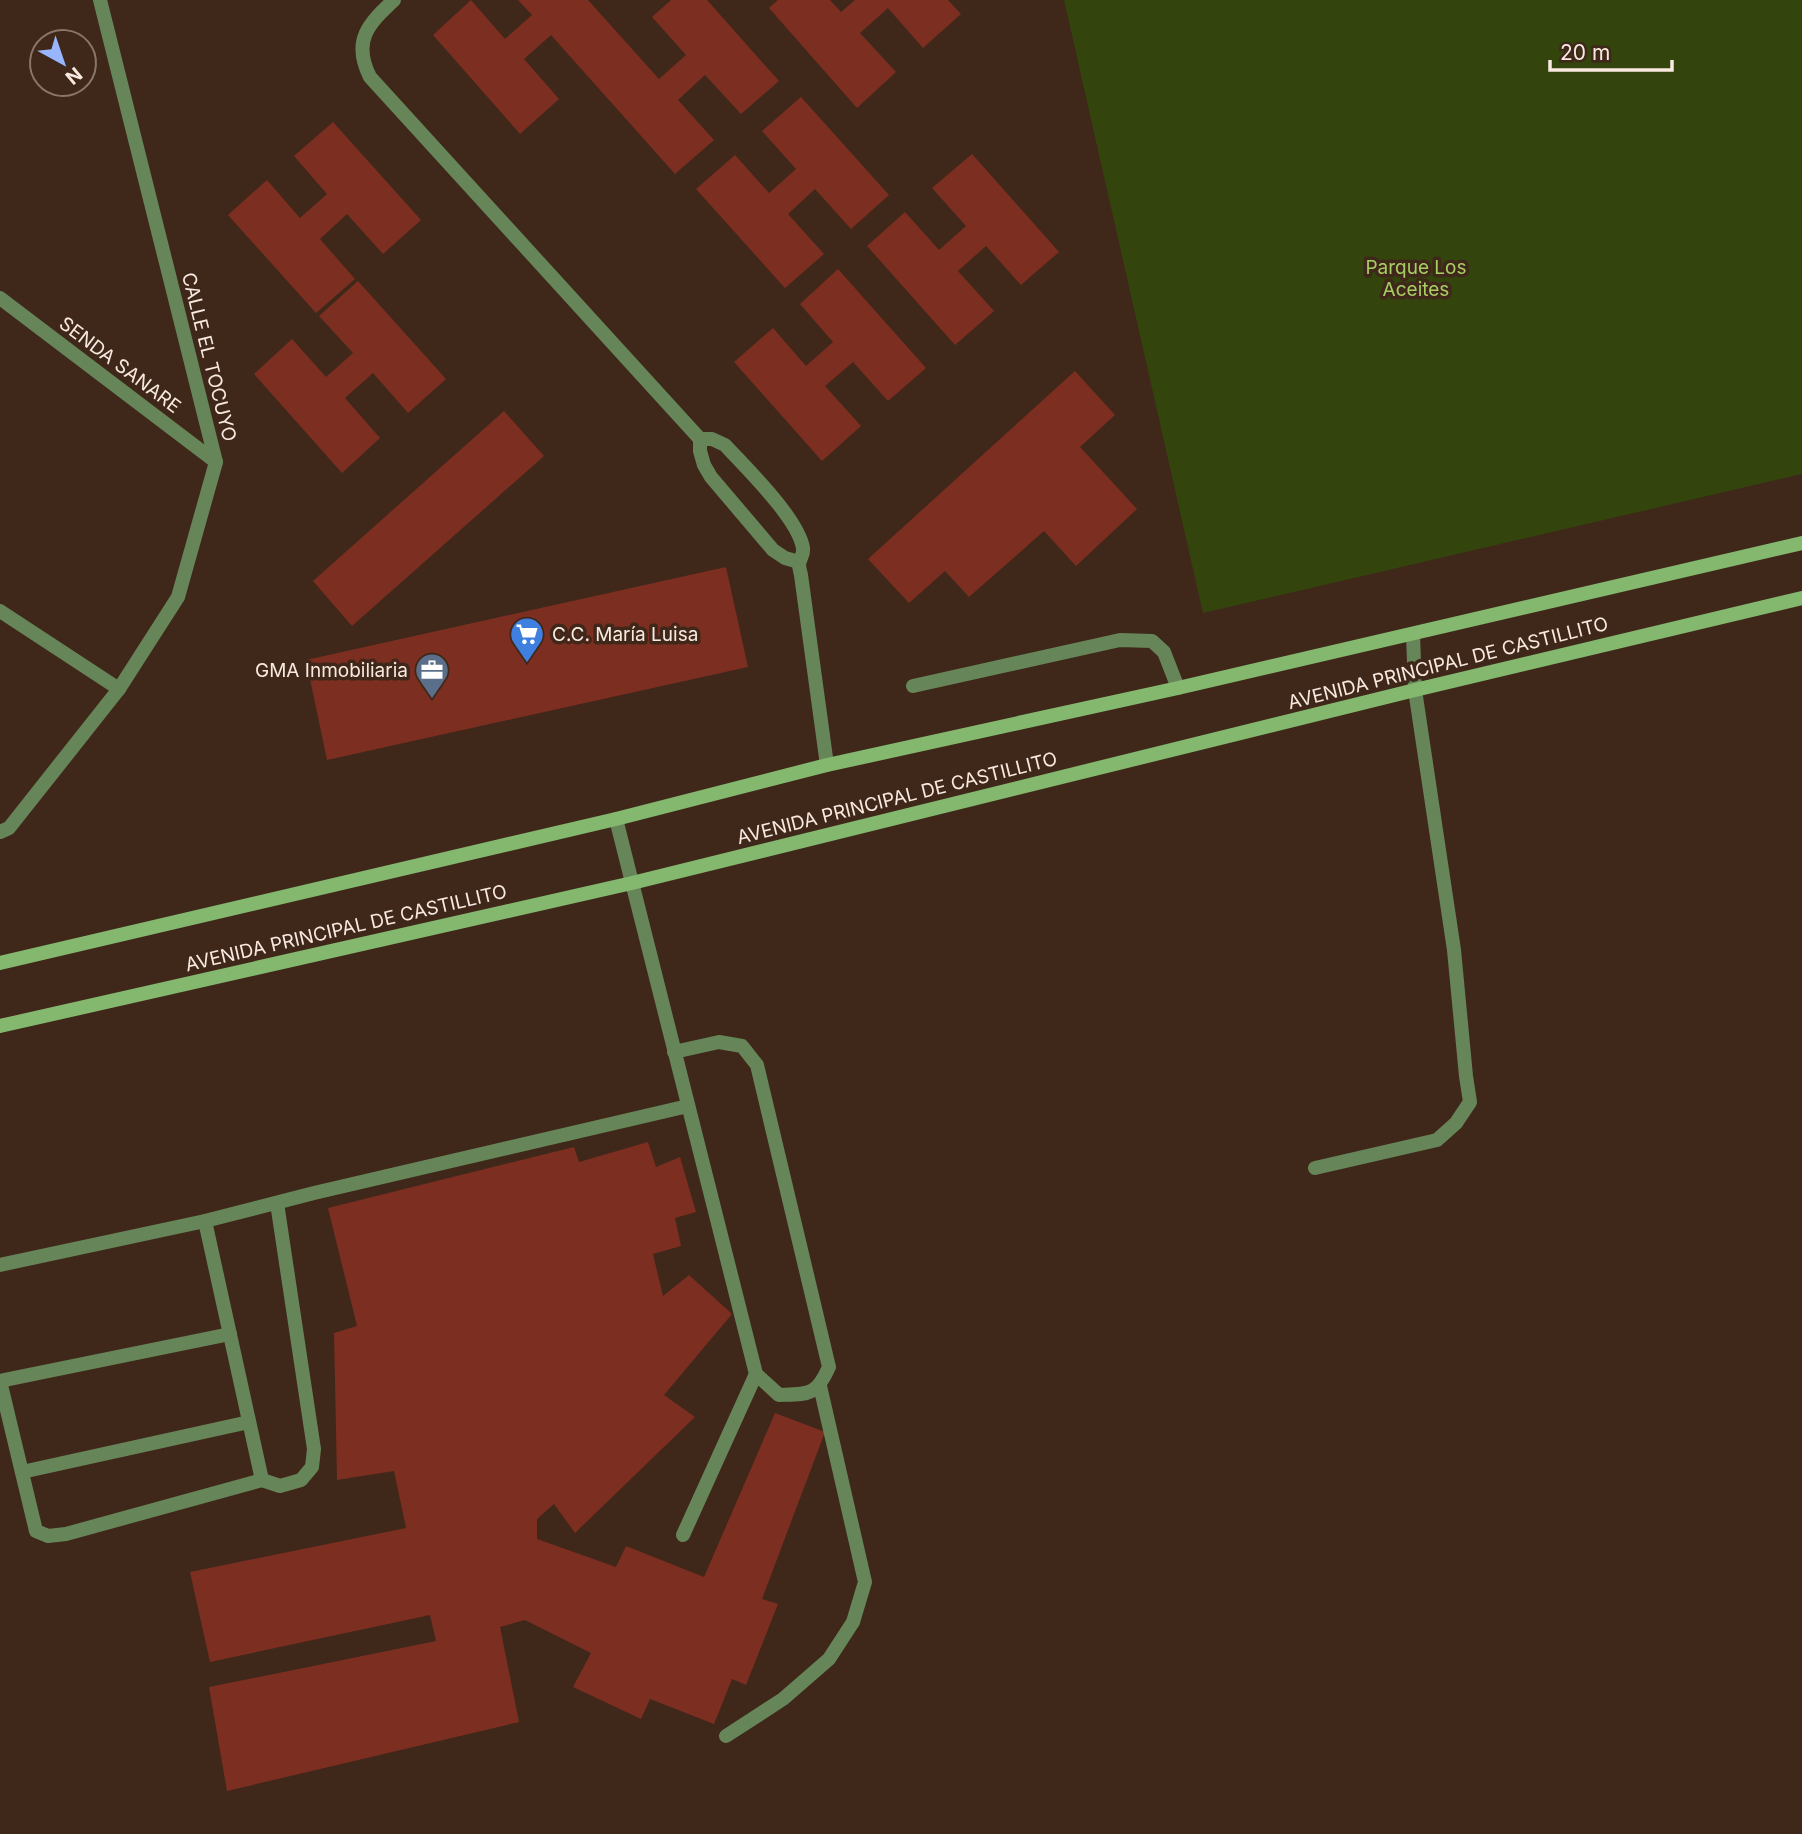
<svg xmlns="http://www.w3.org/2000/svg" width="1802" height="1834" font-family="Inter,sans-serif">
<style>
.green{fill:#33450c}
.building{fill:#7c2e21}
.lines{fill:none;stroke-linecap:round;stroke-linejoin:round}
.service{stroke:#668659;stroke-width:14}
.minor{stroke:#668659;stroke-width:14}
.secondary{stroke:#83b86e;stroke-width:14}
.labels{text-anchor:middle;dominant-baseline:central;stroke-width:7;stroke-linejoin:round;paint-order:stroke}
.park-label{font-size:19px;fill:#a7ce63;stroke:#3f281a}
.street-label{font-size:19px;fill:#f9e9e0;stroke:#3f281a}
.poi-label{font-size:19px;fill:#f9e9e0;stroke:#3f281a;text-anchor:start}
</style>
<rect width="100%" height="100%" fill="#3f281a"/>
<polygon class="green" points="1064,0 1802,0 1802,474 1203,613"/>
<g class="building">
<polygon points="471,0 505,39 532,15 518,0 588,0 659,79 686,55 652,17 671,0 707,0 779,81 741,114 705,75 678,100 714,140 675,174 551,35 524,59 559,99 520,134 433,35"/>
<polygon points="778,0 830,0 841,12 855,0 948,0 961,14 923,48 888,8 860,33 896,72 857,108 769,8"/>
<polygon points="801,97 889,195 851,229 815,189 788,214 824,254 785,288 696,189 735,155 769,193 796,169 762,131"/>
<polygon points="333,122 421,220 383,254 347,214 320,239 355,279 316,313 228,215 267,180 300,218 327,194 294,156"/>
<polygon points="972,154 1059,252 1021,285 986,246 958,271 994,311 955,345 867,246 905,212 939,250 966,226 932,188"/>
<polygon points="838,269 926,368 888,401 853,362 825,386 861,426 822,461 734,362 773,328 806,366 833,342 800,304"/>
<polygon points="358,281 446,379 408,413 373,373 345,398 380,438 342,473 254,374 292,339 326,377 353,353 319,316"/>
<polygon points="1075,371 1115,415 1080,447 1137,509 1076,566 1044,531 969,597 945,571 909,603 868,559"/>
<polygon points="504,411 544,456 352,626 313,581"/>
<polygon points="726,567 748,667 327,760 306,660"/>
<polygon points="648,1142 656,1167 680,1157 696,1212 675,1218 681,1246 653,1254 663,1296 689,1275 732,1314 664,1395 695,1417 575,1533 554,1504 537,1519 537,1539 616,1567 626,1546 704,1577 775,1413 825,1432 762,1599 778,1604 746,1685 732,1679 714,1724 650,1699 641,1719 573,1687 591,1653 525,1620 500,1627 519,1722 227,1791 209,1687 436,1641 430,1615 210,1662 190,1572 406,1528 394,1471 337,1480 334,1333 357,1326 328,1208 574,1147 579,1162"/>
</g>
<g class="lines">
<g class="service">
<path d="M 394,0 C 368,24 352,41 370,77 L 700,439 L 700,451 L 704,465 L 711,477 L 773,550 L 785,558 L 799,562"/>
<path d="M 700,439 L 712,439 L 725,445 C 746,468 798,518 803,548 C 804,555 800,558 799,564 C 799,567 800,571 801,575 L 827,765"/>
<polyline points="913,686 1120,640 1152,641 1164,652 1178,688"/>
<path d="M 616,819 L 756,1374 L 779,1395 C 809,1394 816,1396 829,1367 L 757,1065 L 742,1046 L 719,1042 L 674,1052"/>
<polyline points="1315,1168 1437,1140 1456,1123 1470,1102 1466,1076 1454,950 1415,690 1413,634"/>
<polyline points="205,1221 262,1480 280,1486 301,1480 312,1467 314,1449 277,1203"/>
<polyline points="0,1265 205,1221 314,1193 688,1106"/>
<polyline points="0,1381 36,1531 48,1536 66,1534 262,1480"/>
<polyline points="0,1381 230,1334"/>
<polyline points="22,1472 249,1422"/>
<polyline points="683,1535 756,1374"/>
<polyline points="726,1736 783,1699 829,1659 853,1622 865,1582 820,1386"/>
</g>
<g class="minor">
<polyline points="0,298 216,462"/>
<polyline points="0,611 119,689"/>
<polyline points="0,832 9,828 119,689 178,597 216,462 100,0"/>
</g>
<g class="secondary">
<polyline points="0,963 616,819 827,765 1178,688 1802,543"/>
<polyline points="0,1026 632,883 1415,690 1802,598"/>
</g>
</g>
<defs>
<g id="supermarket-pin" transform="scale(1.75)"><path d="M0 17L-7.5 6A9.5 9.5 0 1 1 7.5 6Z" fill="#3f7fe0" stroke="#3f281a"/><path d="M-6-5.5h2.5l.6 2H6L4.5 2H-2.5L-4.4-4H-6ZM-1.5 3.2a1.3 1.3 0 1 0 .1 0ZM3 3.2a1.3 1.3 0 1 0 .1 0Z" fill="#fff"/></g>
<g id="office-pin" transform="scale(1.75)"><path d="M0 17L-7.5 6A9.5 9.5 0 1 1 7.5 6Z" fill="#5c6f8a" stroke="#3f281a"/><path d="M-6-3h4V-5.5h4V-3h4V5H-6ZM-1-4.5V-3h2v-1.5ZM-6 0V1H6V0Z" fill="#fff"/></g>
</defs>
<g fill-rule="evenodd">
<use href="#supermarket-pin" x="527" y="634"/>
<use href="#office-pin" x="432" y="670"/>
</g>
<g class="labels">
<g class="park-label">
<text x="1416" y="267">Parque Los<tspan x="1416" dy="22">Aceites</tspan></text>
</g>
<g class="street-label">
<text transform="translate(209 357) rotate(76)">CALLE EL TOCUYO</text>
<text transform="translate(120 365) rotate(37)">SENDA SANARE</text>
<text transform="translate(1448 663) rotate(-14)">AVENIDA PRINCIPAL DE CASTILLITO</text>
<text transform="translate(897 798) rotate(-14)">AVENIDA PRINCIPAL DE CASTILLITO</text>
<text transform="translate(346 928) rotate(-13)">AVENIDA PRINCIPAL DE CASTILLITO</text>
</g>
<g class="poi-label">
<text x="552" y="634">C.C. María Luisa</text>
<text x="408" y="670" text-anchor="end">GMA Inmobiliaria</text>
</g>
</g>
<g transform="translate(63 63) rotate(140)"><circle r="33" fill="#3f281a" stroke="#897569" stroke-width="2"/>
<path d="M0-5L12 26L0 18L-12 26Z" fill="#99b5fd"/>
<text y="-10" font-size="19" font-weight="bold" text-anchor="middle" fill="#f9e9e0">N</text>
</g>
<path d="M1550 60v10h122v-10" fill="none" stroke="#f9e9e0" stroke-width="3.5"/>
<text x="1560" y="60" font-size="21" fill="#f9e9e0" stroke="#3f281a" stroke-width="5" paint-order="stroke">20 m</text>
</svg>
